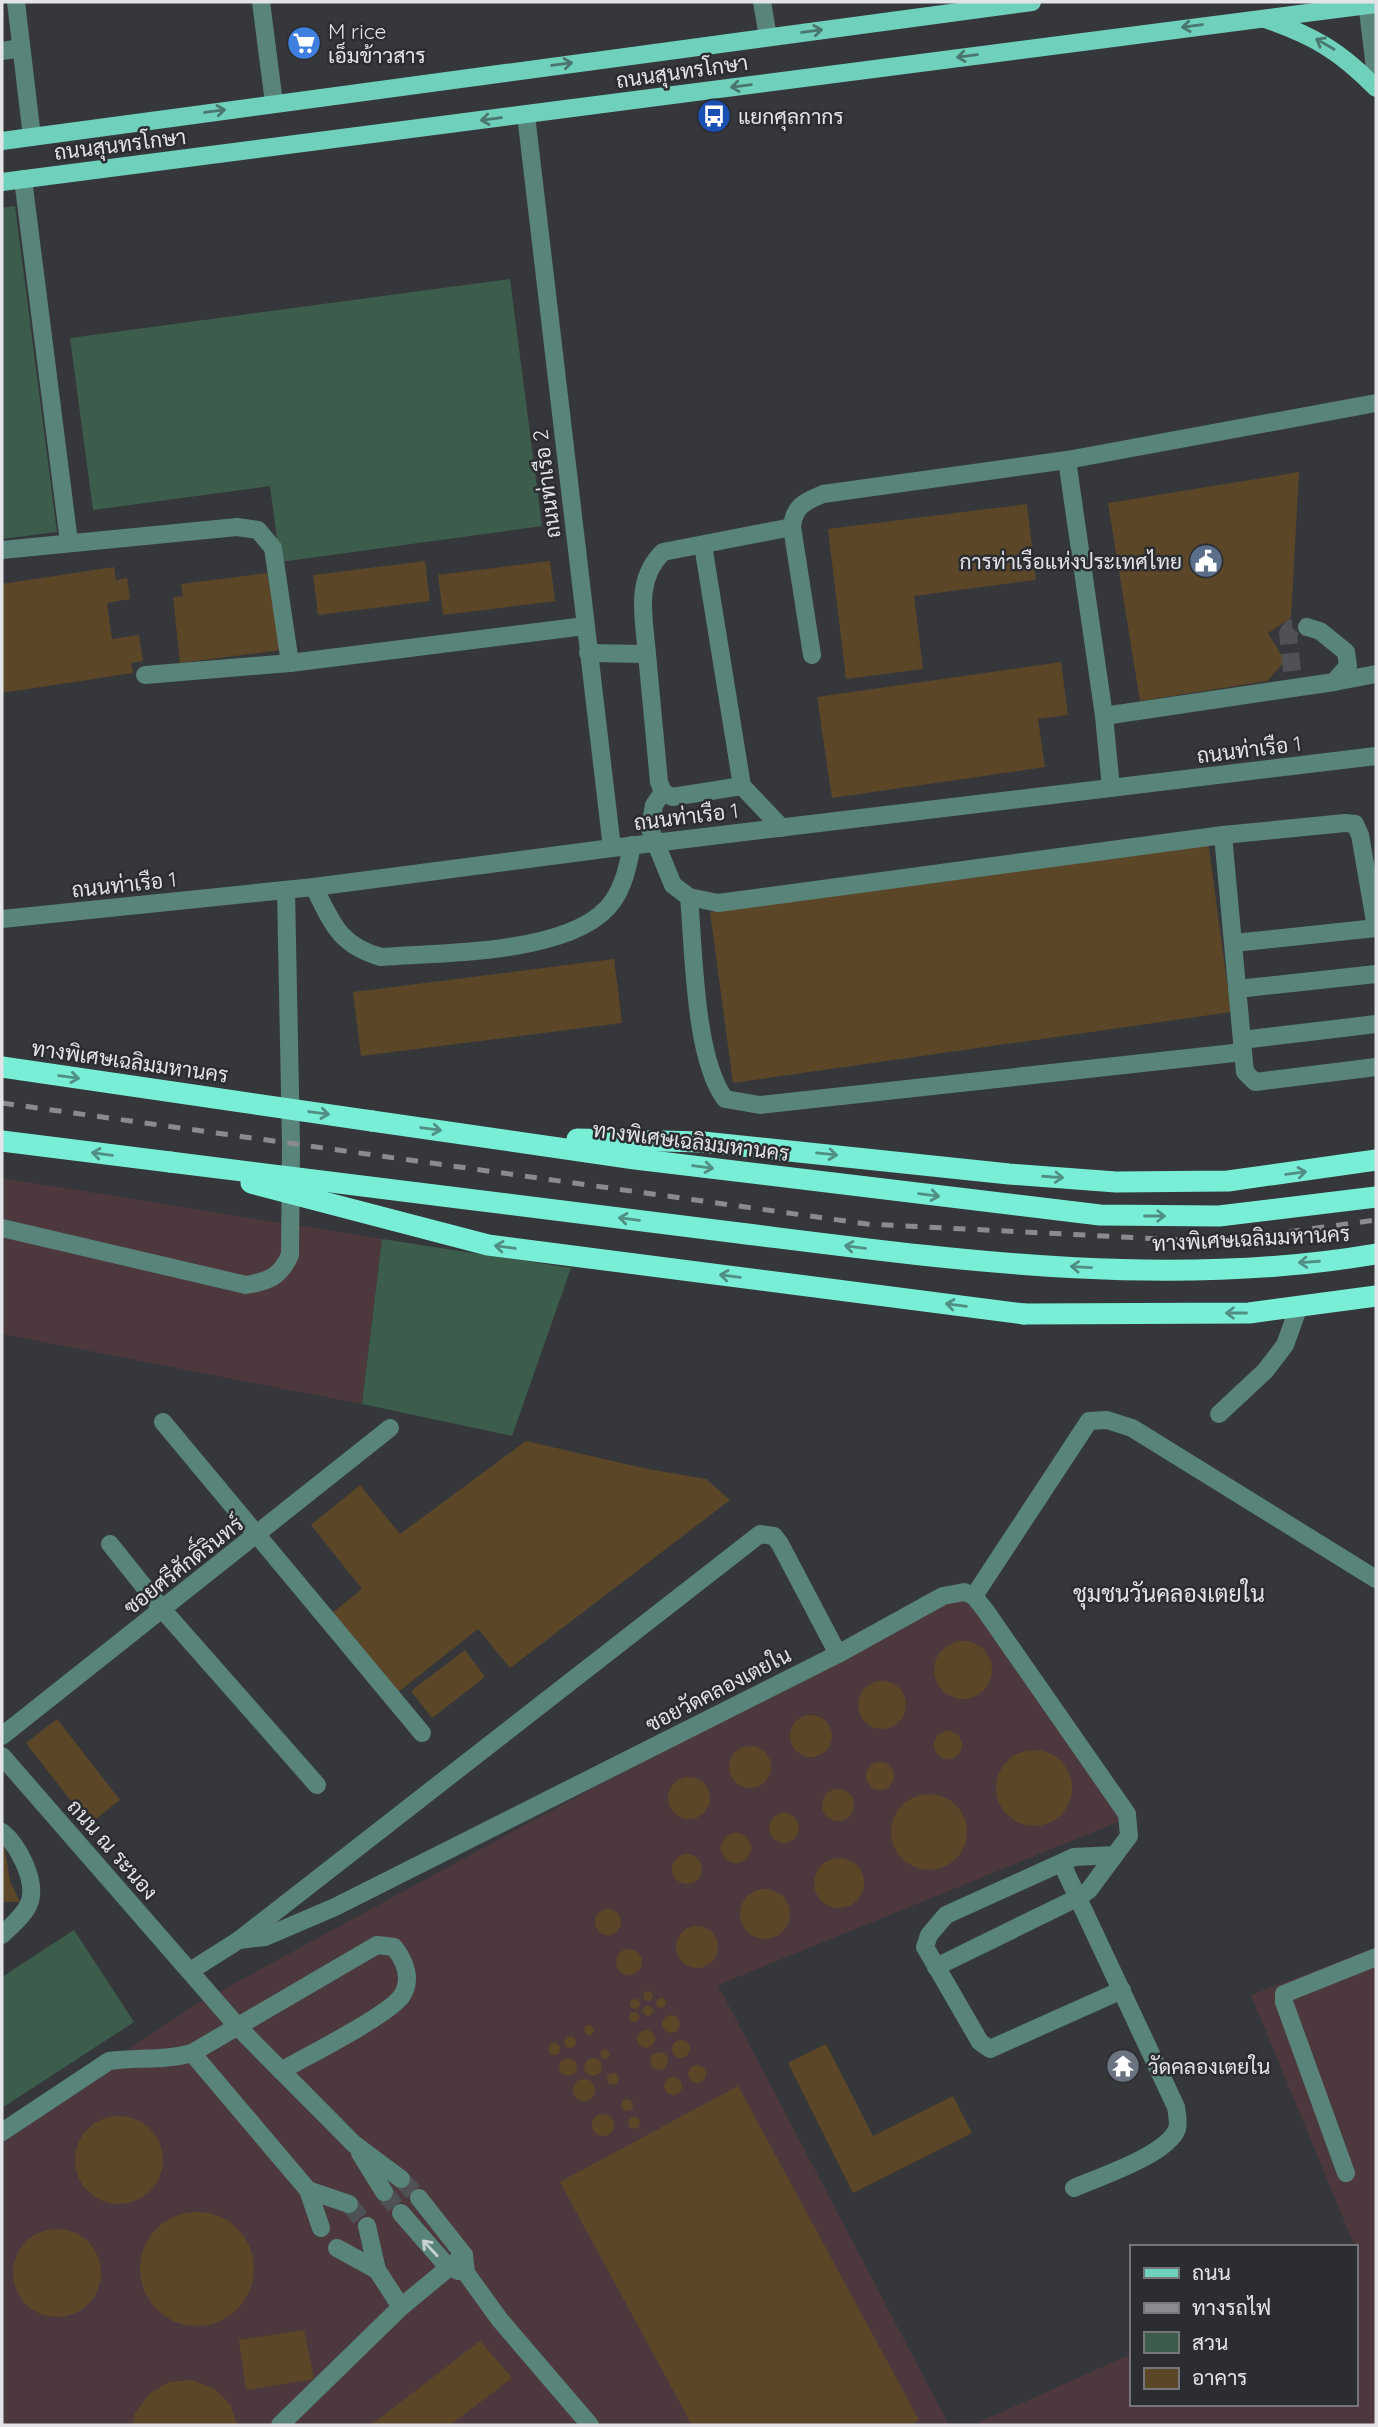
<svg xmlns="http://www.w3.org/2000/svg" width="1378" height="2427" font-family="Quicksand,Sarabun,sans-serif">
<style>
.industrial{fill:#4d393d}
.green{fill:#3c5d4c}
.building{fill:#5b4728}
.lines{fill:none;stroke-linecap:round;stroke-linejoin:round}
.minor-tunnel{stroke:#4f5155;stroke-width:18;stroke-dasharray:18 9;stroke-linecap:butt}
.minor{stroke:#58847a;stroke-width:18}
.major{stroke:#6fd0bb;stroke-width:18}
.highway{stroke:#77eed5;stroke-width:21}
.rail{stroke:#8a8b8f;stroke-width:5;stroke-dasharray:12 12;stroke-linecap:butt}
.highway-bridge{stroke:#77eed5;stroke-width:21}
.oneway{stroke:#4a766f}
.oneway2{stroke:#518e83}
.oneway3{stroke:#c7d1d1}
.labels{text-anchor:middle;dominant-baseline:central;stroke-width:5;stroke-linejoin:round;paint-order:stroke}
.poi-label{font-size:21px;fill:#e3e4e7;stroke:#2b2d31;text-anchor:start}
.street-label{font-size:21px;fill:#e3e4e7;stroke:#2b2d31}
.neighbourhood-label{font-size:23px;fill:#e3e4e7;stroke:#2b2d31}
</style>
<rect width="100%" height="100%" fill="#35373b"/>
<g class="industrial">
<polygon points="2,1178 382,1239 362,1404 2,1334"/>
<polygon points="963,1586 1128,1818 718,1985 949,2425 2,2425 2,2133 195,2005"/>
<polygon points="1376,1947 1376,2425 973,2425 1131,2354 1131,2404 1355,2404 1355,2247 1251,1995"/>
</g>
<g class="green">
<polygon points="15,206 57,532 2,539 2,208"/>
<polygon points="510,279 542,526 280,562 270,486 93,510 70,338"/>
<polygon points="382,1239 571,1268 512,1436 362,1404"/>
<polygon points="74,1930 134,2022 2,2108 2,1977"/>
</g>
<g class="building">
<polygon points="1299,472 1291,618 1268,633 1285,661 1267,681 1140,701 1108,503"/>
<polygon points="1027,504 1036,580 914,596 923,669 846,679 828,529"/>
<polygon points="425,561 430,601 318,615 313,575"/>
<polygon points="550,561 555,601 443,615 438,575"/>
<polygon points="114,567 116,580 127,578 130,599 107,603 112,639 139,635 143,661 131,663 133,673 2,693 2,584"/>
<polygon points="267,573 282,650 180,663 173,597 183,596 181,584"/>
<polygon points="1061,662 1068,715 1038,719 1045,767 832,798 817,697"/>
<polygon points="1208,841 1231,1012 733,1083 710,912"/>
<polygon points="614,959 622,1023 361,1056 353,992"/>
<polygon points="526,1441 643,1468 706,1479 730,1500 510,1668 478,1629 392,1697 326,1618 362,1589 311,1525 360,1485 400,1534"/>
<circle cx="963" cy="1670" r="29"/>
<polygon points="465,1650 485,1677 432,1718 411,1691"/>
<circle cx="882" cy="1705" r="24"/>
<circle cx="811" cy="1736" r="21"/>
<polygon points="57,1719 120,1800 89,1824 26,1743"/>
<circle cx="948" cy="1745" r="14"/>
<circle cx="750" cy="1767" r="21"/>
<circle cx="1034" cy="1788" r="38"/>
<circle cx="880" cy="1776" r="14"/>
<circle cx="689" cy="1798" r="21"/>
<circle cx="838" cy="1805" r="16"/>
<circle cx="929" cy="1832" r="38"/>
<circle cx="784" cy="1828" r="15"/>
<circle cx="736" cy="1848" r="15"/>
<polygon points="2,1844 4,1844 10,1881 20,1902 2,1902"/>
<circle cx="687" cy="1869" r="15"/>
<circle cx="839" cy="1883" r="25"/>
<circle cx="765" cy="1914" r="25"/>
<circle cx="608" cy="1922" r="13"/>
<circle cx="697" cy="1947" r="21"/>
<circle cx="629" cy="1962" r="13"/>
<circle cx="648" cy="1996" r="5"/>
<circle cx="661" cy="2003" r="5"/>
<circle cx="635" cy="2004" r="5"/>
<circle cx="648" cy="2011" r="5"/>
<circle cx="634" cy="2017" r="5"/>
<circle cx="671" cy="2024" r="9"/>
<circle cx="589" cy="2030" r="5"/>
<circle cx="646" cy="2039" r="9"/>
<circle cx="570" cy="2042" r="6"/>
<circle cx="681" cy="2049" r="9"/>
<circle cx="554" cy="2049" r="6"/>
<polygon points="826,2044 873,2136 953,2096 972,2133 853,2193 788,2063"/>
<circle cx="605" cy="2054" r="4.5"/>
<circle cx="659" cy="2061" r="9"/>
<circle cx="568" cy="2067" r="9"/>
<circle cx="593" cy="2067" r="9"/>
<circle cx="697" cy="2074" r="9"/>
<circle cx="613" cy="2079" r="6"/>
<circle cx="673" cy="2086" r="9"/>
<circle cx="584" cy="2090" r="11"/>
<polygon points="738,2086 919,2420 910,2425 692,2425 560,2182"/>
<circle cx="627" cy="2105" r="6"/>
<circle cx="603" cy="2125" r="11"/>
<circle cx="119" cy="2160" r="44"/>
<circle cx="634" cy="2123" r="6"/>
<circle cx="197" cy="2269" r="57"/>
<circle cx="57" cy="2273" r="44"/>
<polygon points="304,2330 314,2379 246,2390 239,2340"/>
<polygon points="480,2341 512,2378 450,2425 371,2425"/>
<polygon points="193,2380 215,2389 231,2406 237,2425 133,2425 135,2413 149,2394 169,2382"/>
</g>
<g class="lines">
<g class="minor-tunnel">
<polyline points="1292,671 1288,633 1292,628 1307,627"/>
<polyline points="401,2179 419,2198"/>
<polyline points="384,2192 401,2213"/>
<polyline points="349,2204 367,2226"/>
</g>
<g class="minor">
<polyline points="16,2 32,137"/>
<polyline points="261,2 274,103"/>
<polyline points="762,2 768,37"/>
<polyline points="1367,2 1376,77"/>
<polyline points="2,51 21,48"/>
<polyline points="526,115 612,848"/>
<polyline points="23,179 69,542"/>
<polyline points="1067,460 1104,716 1111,788"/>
<polyline points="2,550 237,527 258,530 273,548 290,663"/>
<polyline points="588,653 647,654 659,782 663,792 672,797 742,786 703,545"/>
<path d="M 647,654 C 644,618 634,580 663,552 L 792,527"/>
<path d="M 812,655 L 792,527 C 794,506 804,502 823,494 L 1067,460 L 1376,403"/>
<polyline points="145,675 290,663 585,626"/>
<polyline points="1334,682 1376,674"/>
<polyline points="1104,716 1334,682 1348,666 1346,652 1320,631 1307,627"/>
<polyline points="742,786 782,828"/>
<polyline points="663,792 654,805 650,829 673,885 689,897 718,903 1223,835 1345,823 1355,824 1360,835 1376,927"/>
<path d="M 314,887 C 332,923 339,945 381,957 C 442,952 576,955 613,901 C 625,883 628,865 632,845"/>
<path d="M 689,897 C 694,951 694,1057 725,1099 L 760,1105 L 1243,1052 L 1223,835"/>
<polyline points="2,919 314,887 612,848 1376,756"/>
<polyline points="1234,943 1376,928"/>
<polyline points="1237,989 1376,974"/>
<polyline points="1242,1040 1376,1024"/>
<polyline points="1243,1052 1245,1072 1255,1082 1376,1067"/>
<path d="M 2,1228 L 246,1285 C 269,1281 280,1277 290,1255 L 291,1143 L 286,890"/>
<polyline points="1219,1414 1265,1371 1285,1345 1299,1306"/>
<polyline points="163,1422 422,1733"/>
<polyline points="110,1544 162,1609 317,1785"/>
<polyline points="974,1596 1089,1421 1107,1420 1132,1428 1376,1579"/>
<polyline points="2,1736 390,1428"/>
<polyline points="2,1756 239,2028 354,2144 401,2179"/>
<path d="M 2,1832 C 18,1845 36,1879 30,1901 C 26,1914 11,1926 2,1935"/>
<polyline points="1115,1855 1074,1857 946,1915 929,1935 925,1947 980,2042 990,2049 1122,1990"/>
<path d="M 1062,1864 L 1176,2107 C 1177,2113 1179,2123 1177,2129 C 1167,2155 1099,2177 1074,2188"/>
<polyline points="239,1940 265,1937 335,1907 838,1654 943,1596 964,1592 974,1596 985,1610 1127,1814 1129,1836 1089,1890 1079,1897 936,1967"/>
<polyline points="190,1971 239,1940 760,1534 774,1536 780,1544 838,1654"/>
<polyline points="192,2053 308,2190 321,2228"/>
<path d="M 2,2132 L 109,2061 C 138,2057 164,2061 192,2053 L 377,1945 L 394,1947 C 405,1961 413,1980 401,1997 C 385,2017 307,2056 281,2071"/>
<polyline points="360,2153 384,2192"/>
<polyline points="1346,2173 1284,2002 1284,1994 1376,1957"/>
<polyline points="308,2190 349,2204"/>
<polyline points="419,2198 464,2255 466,2273 500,2320 590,2425"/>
<polyline points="401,2213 448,2267 459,2271"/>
<polyline points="367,2226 377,2270 401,2307"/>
<polyline points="337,2248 377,2270"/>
<polyline points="280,2425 401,2307 464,2255"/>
</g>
<g class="major">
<path d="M 1265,19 C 1314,36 1340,51 1376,88"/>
<polyline points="2,141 1032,2"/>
<polyline points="2,182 1376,4"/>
</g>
<g class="highway">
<polyline points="372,1121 635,1159 1100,1215 1219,1216 1376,1197"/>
<polyline points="577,1139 703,1142 1009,1174 1116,1182 1228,1181 1376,1160"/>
<polyline points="2,1141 170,1162"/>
<polyline points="1024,1314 1249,1313 1376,1296"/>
</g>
<polyline class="rail" points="2,1103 867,1224 1182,1240 1228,1240 1376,1220"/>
<g class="highway-bridge">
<polyline points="2,1067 372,1121"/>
<path d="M 170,1162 C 360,1186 549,1209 739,1233 C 948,1259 1166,1290 1376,1254"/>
<polyline points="251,1183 488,1245 1024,1314"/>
</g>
</g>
<defs><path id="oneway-shaft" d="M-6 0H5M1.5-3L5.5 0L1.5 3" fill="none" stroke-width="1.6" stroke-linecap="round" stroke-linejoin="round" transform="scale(1.75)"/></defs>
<g class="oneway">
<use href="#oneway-shaft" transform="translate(1192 26) rotate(172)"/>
<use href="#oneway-shaft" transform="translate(812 31) rotate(-8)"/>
<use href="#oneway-shaft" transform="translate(1325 44) rotate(-150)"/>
<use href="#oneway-shaft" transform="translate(967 56) rotate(172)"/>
<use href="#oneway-shaft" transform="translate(562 64) rotate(-8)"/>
<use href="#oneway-shaft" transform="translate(741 86) rotate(172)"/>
<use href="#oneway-shaft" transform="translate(215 111) rotate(-8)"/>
<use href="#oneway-shaft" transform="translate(491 119) rotate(173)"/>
</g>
<g class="oneway2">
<use href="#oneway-shaft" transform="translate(69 1077) rotate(8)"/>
<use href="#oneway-shaft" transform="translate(319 1113) rotate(8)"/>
<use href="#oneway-shaft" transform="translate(431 1129) rotate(8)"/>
<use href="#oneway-shaft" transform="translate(102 1154) rotate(-173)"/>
<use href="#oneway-shaft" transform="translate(827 1154) rotate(6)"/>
<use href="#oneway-shaft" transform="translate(703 1167) rotate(7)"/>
<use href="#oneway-shaft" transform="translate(1296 1173) rotate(-7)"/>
<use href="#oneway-shaft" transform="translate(1053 1177) rotate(4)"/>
<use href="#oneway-shaft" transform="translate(929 1195) rotate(7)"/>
<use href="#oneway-shaft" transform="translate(1155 1216)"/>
<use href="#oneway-shaft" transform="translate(629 1219) rotate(-173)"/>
<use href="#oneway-shaft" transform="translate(505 1247) rotate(-173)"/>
<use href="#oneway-shaft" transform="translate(855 1247) rotate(-173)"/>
<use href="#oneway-shaft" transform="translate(1309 1262) rotate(176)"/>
<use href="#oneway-shaft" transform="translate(1081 1267) rotate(-177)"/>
<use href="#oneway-shaft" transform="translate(730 1276) rotate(-173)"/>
<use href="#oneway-shaft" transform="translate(956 1305) rotate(-173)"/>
<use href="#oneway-shaft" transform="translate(1236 1313) rotate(180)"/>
</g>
<use class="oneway3" href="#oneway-shaft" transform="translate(430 2248) rotate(-133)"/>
<defs>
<g id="supermarket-disc" transform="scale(1.75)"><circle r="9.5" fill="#3f7fe0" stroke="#2b2d31"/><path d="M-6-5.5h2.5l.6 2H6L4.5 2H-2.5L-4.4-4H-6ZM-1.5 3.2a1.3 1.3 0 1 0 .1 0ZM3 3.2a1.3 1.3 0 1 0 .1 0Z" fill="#fff"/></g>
<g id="bus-disc" transform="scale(1.75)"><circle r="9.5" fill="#1a4fb4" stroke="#2b2d31"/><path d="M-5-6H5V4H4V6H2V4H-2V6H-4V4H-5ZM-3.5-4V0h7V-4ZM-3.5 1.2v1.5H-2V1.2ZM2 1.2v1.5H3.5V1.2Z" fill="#fff"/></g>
<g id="civic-disc" transform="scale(1.75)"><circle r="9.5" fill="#5c6f8a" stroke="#2b2d31"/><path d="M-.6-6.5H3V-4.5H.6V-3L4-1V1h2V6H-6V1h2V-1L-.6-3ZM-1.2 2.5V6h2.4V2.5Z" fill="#fff"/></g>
<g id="temple-disc" transform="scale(1.75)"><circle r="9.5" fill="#6b7280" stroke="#2b2d31"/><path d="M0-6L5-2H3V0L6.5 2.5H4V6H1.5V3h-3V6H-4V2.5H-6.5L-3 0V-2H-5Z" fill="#fff"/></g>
</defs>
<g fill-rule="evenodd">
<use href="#supermarket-disc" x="304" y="43"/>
<use href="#bus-disc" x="714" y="116"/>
<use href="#civic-disc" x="1206" y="561"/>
<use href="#temple-disc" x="1123" y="2066"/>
</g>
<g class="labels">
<g class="poi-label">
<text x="328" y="31">M rice<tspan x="328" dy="24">เอ็มข้าวสาร</tspan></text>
<text x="738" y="116">แยกศุลกากร</text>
<text x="1182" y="561" text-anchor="end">การท่าเรือแห่งประเทศไทย</text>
<text x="1148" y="2066">วัดคลองเตยใน</text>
</g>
<g class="street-label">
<text transform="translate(682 71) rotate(-8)">ถนนสุนทรโกษา</text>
<text transform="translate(120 144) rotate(-7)">ถนนสุนทรโกษา</text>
<text transform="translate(546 484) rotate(-97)">ถนนท่าเรือ 2</text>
<text transform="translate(1249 749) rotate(-7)">ถนนท่าเรือ 1</text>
<text transform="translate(686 816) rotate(-7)">ถนนท่าเรือ 1</text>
<text transform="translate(124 884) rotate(-6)">ถนนท่าเรือ 1</text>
<text transform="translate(130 1061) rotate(8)">ทางพิเศษเฉลิมมหานคร</text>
<text transform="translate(691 1141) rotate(7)">ทางพิเศษเฉลิมมหานคร</text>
<text transform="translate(1251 1238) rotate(-3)">ทางพิเศษเฉลิมมหานคร</text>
<text transform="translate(183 1565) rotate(-38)">ซอยศรีศักดิ์รินทร์</text>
<text transform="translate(718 1689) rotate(-27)">ซอยวัดคลองเตยใน</text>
<text transform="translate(113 1849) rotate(49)">ถนน ณ ระนอง</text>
</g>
<g class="neighbourhood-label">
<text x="1169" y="1593">ชุมชนวันคลองเตยใน</text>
</g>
</g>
<rect width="1378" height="2427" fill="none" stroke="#e3e4e7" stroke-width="7"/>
<rect x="1130" y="2245" width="228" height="161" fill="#2b2d31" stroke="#75767a" stroke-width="2"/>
<rect x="1144" y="2268" width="35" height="10" fill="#6fd0bb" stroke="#75767a" stroke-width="2"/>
<text x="1192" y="2280" font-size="21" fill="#e3e4e7">ถนน</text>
<rect x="1144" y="2303" width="35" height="10" fill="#8a8b8f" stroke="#75767a" stroke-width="2"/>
<text x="1192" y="2315" font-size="21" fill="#e3e4e7">ทางรถไฟ</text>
<rect x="1144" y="2332" width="35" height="21" fill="#3c5d4c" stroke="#75767a" stroke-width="2"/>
<text x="1192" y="2350" font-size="21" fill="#e3e4e7">สวน</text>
<rect x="1144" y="2368" width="35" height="21" fill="#5b4728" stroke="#75767a" stroke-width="2"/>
<text x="1192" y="2385" font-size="21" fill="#e3e4e7">อาคาร</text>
</svg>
